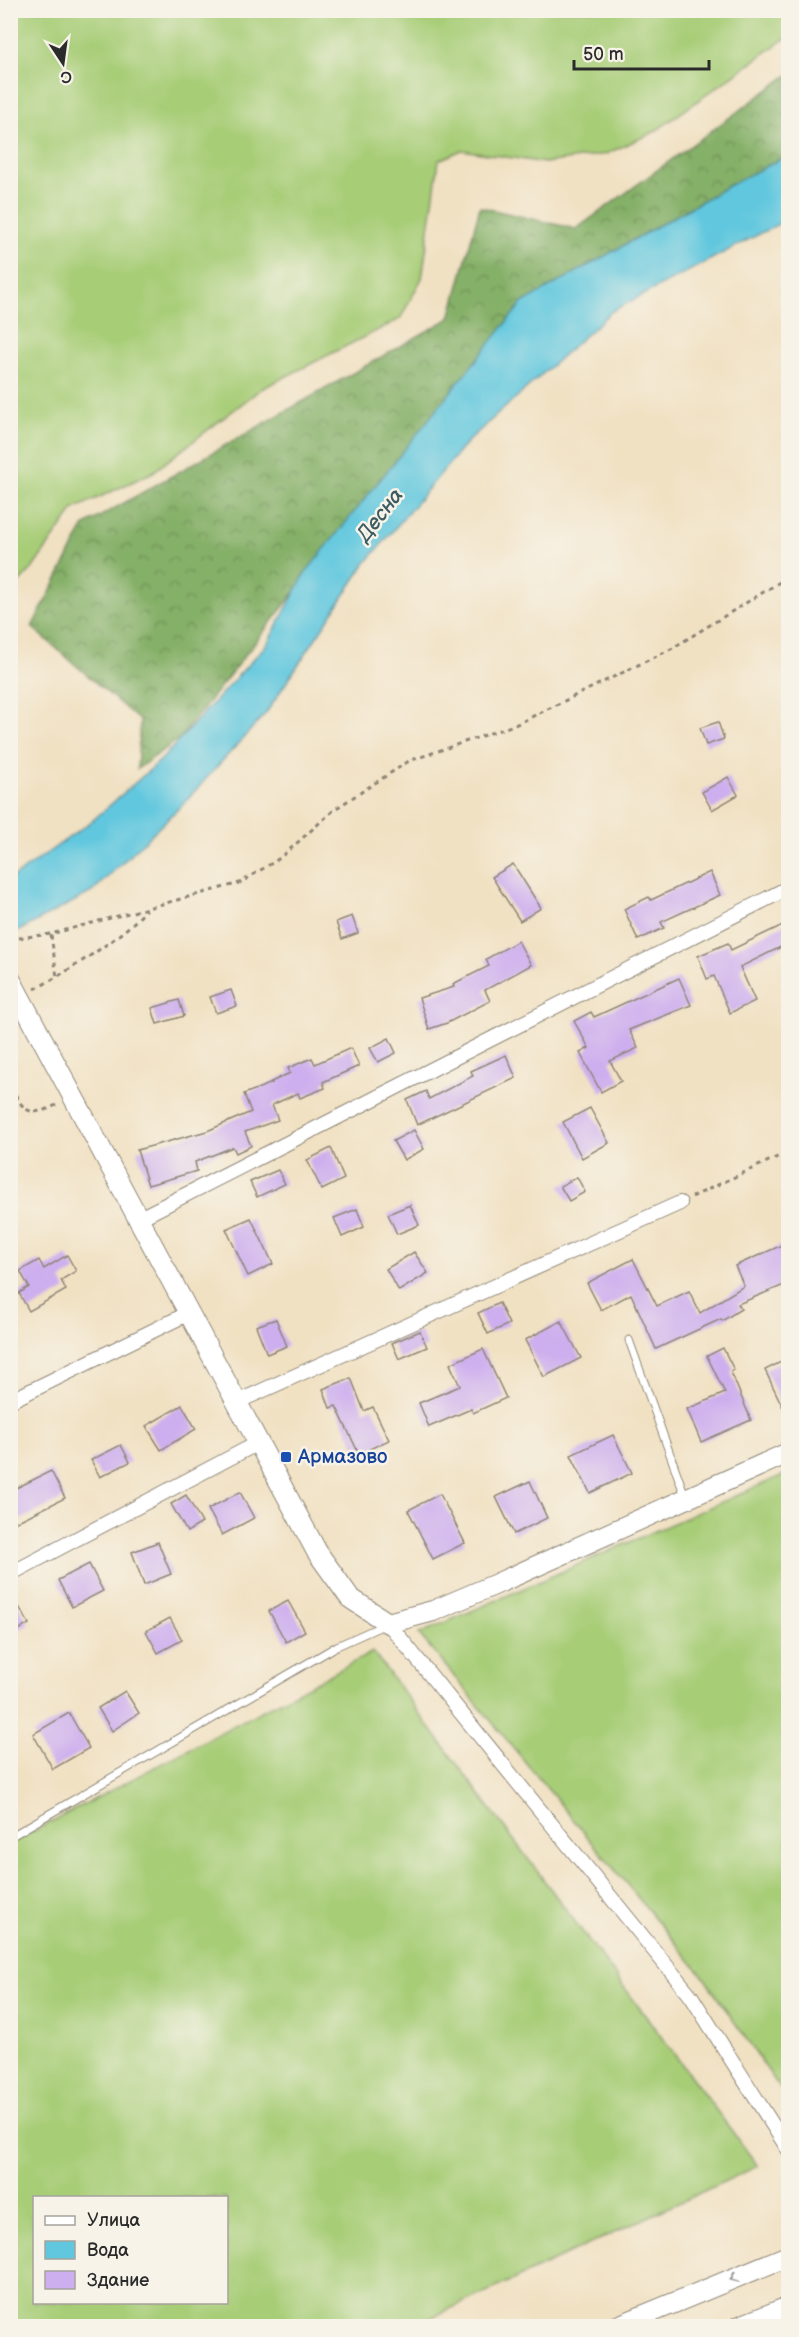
<svg xmlns="http://www.w3.org/2000/svg" width="799" height="2337" font-family="'Balsamiq Sans',sans-serif">
<style>
.grass{fill:#a7cd77;stroke:#697c51;stroke-width:1.5;fill-rule:evenodd}
.forest{fill:url(#forest-crowns);stroke:#586e4a;stroke-width:1.5}
.water{fill:#61c7de;stroke:#467984;stroke-width:1.5}
.building{fill:#cdaeee}
.lines{fill:none;stroke-linecap:round;stroke-linejoin:round}
.lane-casing{stroke:#8e8677;stroke-width:9}
.street-casing{stroke:#8e8677;stroke-width:16}
.secondary-casing{stroke:#8e8677;stroke-width:22}
.path{stroke:#8e8677;stroke-width:3;stroke-dasharray:4.5 4.5;stroke-linecap:butt}
.lane{stroke:#fff;stroke-width:7}
.street{stroke:#fff;stroke-width:14}
.secondary{stroke:#fff;stroke-width:20}
.oneway{stroke:#a0a0a0}
.transit-dot{fill:#1a4fb4;stroke:#f7f3e8;stroke-width:2}
.labels{text-anchor:middle;dominant-baseline:central;stroke-width:5;stroke-linejoin:round;paint-order:stroke}
.transit-label{font-size:20px;fill:#164399;stroke:#f7f3e8;text-anchor:start}
.water-label{font-size:21px;font-style:italic;fill:#3b5a61;stroke:#f7f3e8}
</style>
<defs>
<pattern id="forest-crowns" width="20" height="18" patternUnits="userSpaceOnUse" patternTransform="scale(1.5)"><rect width="20" height="18" fill="#85b068"/><path d="M2 6a3 3 0 1 1 6 0M12 15a3 3 0 1 1 6 0" fill="none" stroke="#6d8f56"/></pattern>
</defs>
<rect width="100%" height="100%" fill="#f7f3e8"/>
<filter id="ink" filterUnits="userSpaceOnUse"><feTurbulence type="fractalNoise" baseFrequency=".0167" numOctaves="2"/><feDisplacementMap in="SourceGraphic" scale="12" xChannelSelector="R" yChannelSelector="G"/><feConvolveMatrix kernelMatrix="1 2 1 2 8 2 1 2 1" color-interpolation-filters="sRGB"/></filter>
<filter id="wash" filterUnits="userSpaceOnUse"><feTurbulence type="fractalNoise" baseFrequency=".008" numOctaves="4" result="noise"/><feDisplacementMap in="SourceGraphic" scale="24" xChannelSelector="R" yChannelSelector="G"/><feGaussianBlur stdDeviation="1.35" result="paint"/><feColorMatrix in="noise" values="0 0 0 0 0 0 0 0 0 0 0 0 0 0 0 0 0 1.4 0 .05"/><feComposite in="paint" operator="in"/></filter>
<g filter="url(#wash)">
<rect width="100%" height="100%" fill="#f1e1c3"/>
<g class="grass">
<polygon points="11,10 788,10 788,38 783,40 654,132 606,154 545,163 462,150 439,160 422,278 400,319 261,389 153,472 74,509 32,569 11,591"/>
<polygon points="788,1473 788,2100 703,1976 419,1634"/>
<path d="M 373,1652 L 758,2166 L 413,2326 L 11,2326 L 11,1843 ZM 34,2198 L 226,2198 L 226,2302 L 34,2302 Z"/>
</g>
<polygon class="forest" points="788,75 788,155 730,185 522,303 180,738 137,769 140,721 32,627 85,525 450,318 480,207 576,229"/>
<polygon class="water" points="788,155 788,219 612,311 469,440 365,564 266,713 183,804 92,892 11,935 11,879 92,821 162,759 267,644 306,572 522,303 730,185"/>
<g id="blocks">
<g class="building">
<polygon points="718,722 724,739 706,745 700,728"/>
<polygon points="728,777 738,795 712,810 702,792"/>
<polygon points="513,864 541,908 520,921 492,877"/>
<polygon points="710,872 720,895 661,922 664,928 638,940 624,909 649,897 651,900"/>
<polygon points="352,916 358,933 342,939 336,922"/>
<polygon points="789,922 789,943 740,967 755,1001 730,1013 714,976 707,979 698,956 728,943 731,950"/>
<polygon points="518,941 531,965 485,990 490,1001 447,1023 429,1029 419,998 454,987 453,984 489,966 486,959"/>
<polygon points="679,978 691,1005 629,1030 638,1048 610,1061 621,1081 601,1092 580,1053 589,1048 574,1021 591,1012 594,1017"/>
<polygon points="231,990 237,1006 216,1013 210,997"/>
<polygon points="179,1000 184,1016 157,1024 152,1008"/>
<polygon points="389,1038 396,1053 378,1062 370,1048"/>
<polygon points="351,1048 359,1066 323,1082 325,1088 300,1098 298,1093 272,1105 278,1120 245,1132 251,1146 236,1153 233,1147 195,1162 197,1171 148,1185 137,1150 207,1131 251,1112 244,1094 272,1083 271,1082 290,1073 288,1068 312,1058 315,1064"/>
<polygon points="506,1055 516,1078 417,1125 407,1100 426,1091 429,1099 473,1076 471,1071"/>
<polygon points="590,1108 609,1143 582,1158 563,1122"/>
<polygon points="414,1130 424,1149 404,1160 393,1141"/>
<polygon points="331,1148 344,1179 322,1190 307,1160"/>
<polygon points="278,1170 285,1184 257,1197 250,1182"/>
<polygon points="577,1177 585,1192 569,1201 560,1186"/>
<polygon points="410,1205 419,1225 397,1234 388,1214"/>
<polygon points="357,1209 364,1227 342,1237 334,1218"/>
<polygon points="251,1218 273,1264 248,1276 226,1229"/>
<polygon points="782,1245 789,1261 789,1283 738,1304 741,1309 722,1321 721,1319 656,1349 631,1294 601,1310 587,1283 633,1259 657,1306 689,1291 700,1313 744,1286 735,1266"/>
<polygon points="414,1252 428,1273 399,1291 386,1269"/>
<polygon points="67,1255 76,1271 61,1280 66,1290 29,1311 19,1293 29,1287 20,1271 39,1260 44,1269"/>
<polygon points="499,1303 509,1324 488,1334 478,1313"/>
<polygon points="276,1319 287,1346 267,1354 256,1326"/>
<polygon points="561,1321 581,1358 544,1377 525,1340"/>
<polygon points="420,1331 427,1347 399,1359 392,1343"/>
<polygon points="723,1348 734,1370 731,1372 751,1420 701,1442 687,1409 725,1393 707,1356"/>
<polygon points="483,1349 506,1398 473,1413 471,1409 429,1427 419,1403 460,1386 450,1364"/>
<polygon points="789,1358 789,1420 765,1370"/>
<polygon points="351,1378 364,1411 373,1407 389,1440 359,1454 336,1406 330,1408 323,1389"/>
<polygon points="182,1405 196,1429 161,1450 146,1426"/>
<polygon points="613,1435 632,1473 590,1493 571,1455"/>
<polygon points="121,1445 130,1462 100,1477 91,1460"/>
<polygon points="51,1471 65,1498 16,1522 10,1511 10,1491"/>
<polygon points="530,1481 547,1518 514,1534 496,1497"/>
<polygon points="240,1492 254,1518 222,1535 208,1509"/>
<polygon points="440,1494 465,1543 433,1559 408,1510"/>
<polygon points="186,1495 202,1523 187,1532 171,1504"/>
<polygon points="158,1542 171,1574 144,1585 132,1552"/>
<polygon points="89,1564 103,1591 72,1607 58,1580"/>
<polygon points="10,1591 29,1624 10,1635"/>
<polygon points="288,1601 305,1631 286,1642 269,1611"/>
<polygon points="170,1618 182,1640 158,1653 146,1631"/>
<polygon points="125,1691 139,1713 112,1731 98,1708"/>
<polygon points="69,1713 89,1748 53,1769 33,1734"/>
</g>
</g>
</g>
<g filter="url(#ink)">
<use href="#blocks" fill-opacity="0" stroke="#8e8677" stroke-width="1.5"/>
<g class="lines">
<g class="lane-casing">
<g id="lane">
<polyline points="629,1340 685,1496"/>
<polyline points="10,1837 337,1646 386,1624"/>
</g>
</g>
<g class="street-casing">
<g id="street">
<polyline points="138,1219 788,888"/>
<polyline points="10,1401 189,1313"/>
<polyline points="237,1402 680,1203"/>
<polyline points="10,1574 258,1443"/>
<polyline points="388,1623 691,1996 788,2149"/>
</g>
</g>
<g class="secondary-casing">
<g id="secondary">
<polyline points="10,979 317,1552 350,1598 388,1623 433,1611 494,1585 788,1453"/>
<polyline points="618,2326 788,2256"/>
<polyline points="740,2326 788,2307"/>
</g>
</g>
<g class="path">
<polyline points="51,935 57,977"/>
<polyline points="10,939 51,934 240,883 280,858 335,809 409,761 517,724 671,649 788,577"/>
<path d="M 35,989 C 67,972 123,937 146,910"/>
<path d="M 10,1078 C 18,1104 25,1122 56,1105"/>
<polyline points="692,1197 788,1152"/>
</g>
<use href="#lane" class="lane"/>
<use href="#street" class="street"/>
<use href="#secondary" class="secondary"/>
</g>
<defs><path id="oneway-chevron" d="M-2-3.5L2.5 0L-2 3.5" fill="none" stroke-width="1.6" stroke-linecap="round" stroke-linejoin="round" transform="scale(1.5)"/></defs>
<use class="oneway" href="#oneway-chevron" transform="translate(734 2278) rotate(157)"/>
</g>
<rect class="transit-dot" x="280" y="1451" width="12" height="12" rx="3"/>
<g class="labels">
<g class="transit-label">
<text x="298" y="1457">Армазово</text>
</g>
<g class="water-label">
<text transform="translate(380 515) rotate(-52)">Десна</text>
</g>
</g>
<rect width="799" height="2337" fill="none" stroke="#f7f3e8" stroke-width="36"/>
<rect x="33" y="2196" width="195" height="108" fill="#f7f3e8" stroke="#a5a39c" stroke-width="1.5"/>
<rect x="45" y="2216" width="30" height="9" fill="#ffffff" stroke="#a5a39c" stroke-width="1.5"/>
<text x="87" y="2226" font-size="18" fill="#2b2b2b">Улица</text>
<rect x="45" y="2241" width="30" height="18" fill="#61c7de" stroke="#a5a39c" stroke-width="1.5"/>
<text x="87" y="2256" font-size="18" fill="#2b2b2b">Вода</text>
<rect x="45" y="2271" width="30" height="18" fill="#cdaeee" stroke="#a5a39c" stroke-width="1.5"/>
<text x="87" y="2286" font-size="18" fill="#2b2b2b">Здание</text>
<g transform="translate(63 63) rotate(167)" stroke="#f7f3e8" stroke-width="4.5" paint-order="stroke">
<path d="M0-4.5L10 22L0 15L-10 22Z" fill="#2b2b2b"/>
<text y="-9" font-size="16" font-weight="bold" text-anchor="middle" fill="#2b2b2b">С</text>
</g>
<path d="M574 60v9h135v-9" fill="none" stroke="#2b2b2b" stroke-width="3"/>
<text x="583" y="60" font-size="18" fill="#2b2b2b" stroke="#f7f3e8" stroke-width="4.5" paint-order="stroke">50 m</text>
</svg>
